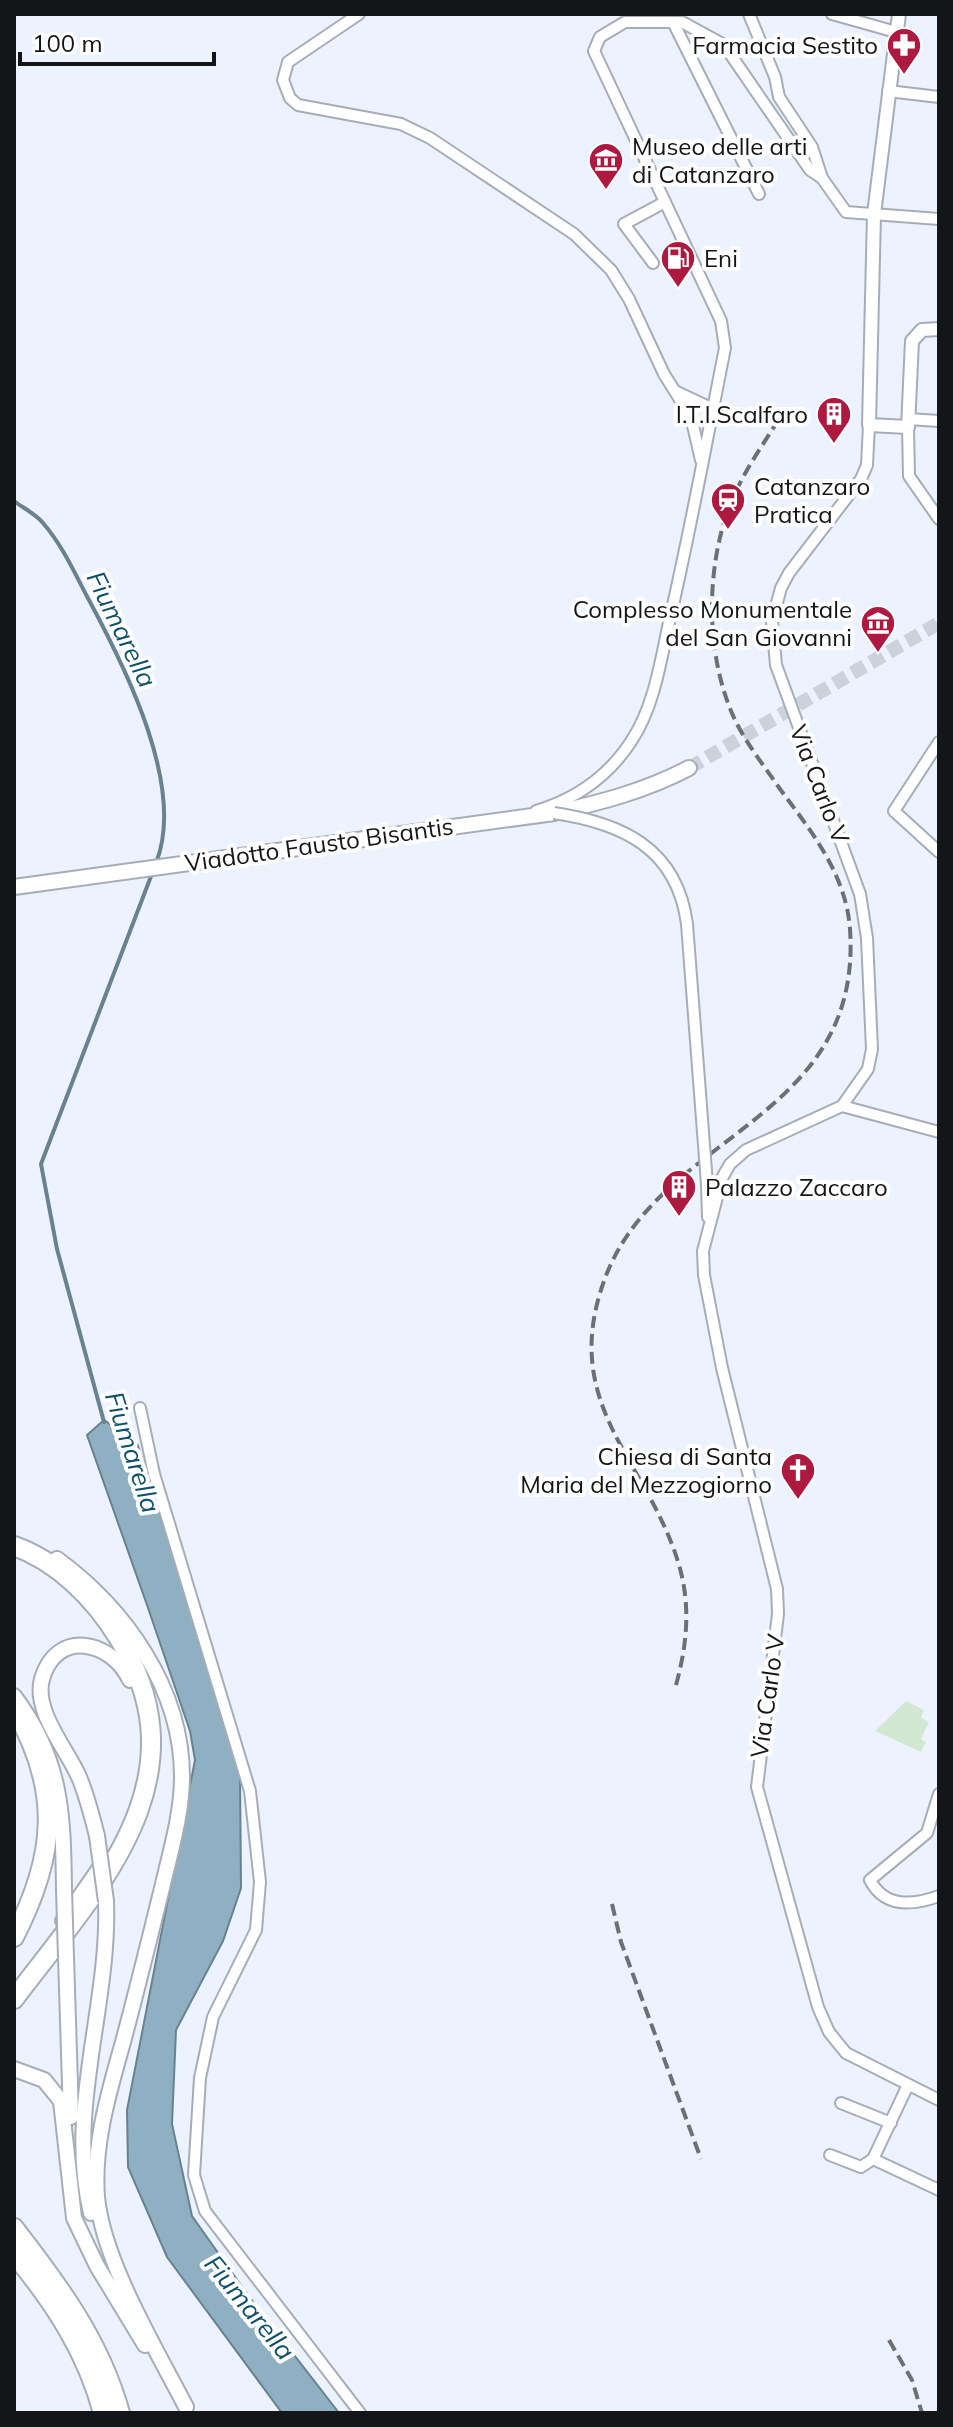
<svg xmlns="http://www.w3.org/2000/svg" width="953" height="2427" font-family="Mulish,sans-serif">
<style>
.green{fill:#d2e8d3}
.water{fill:#8eb0c2;stroke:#69828f;stroke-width:2}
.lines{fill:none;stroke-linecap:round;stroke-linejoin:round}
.stream{stroke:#69828f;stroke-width:4}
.secondary-tunnel{stroke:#ccd2dc;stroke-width:14;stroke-dasharray:14 7;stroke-linecap:butt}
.minor-casing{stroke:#a7adb8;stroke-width:14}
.tertiary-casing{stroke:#a7adb8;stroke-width:16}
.secondary-casing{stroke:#a7adb8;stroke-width:18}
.trunk-casing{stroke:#a7adb8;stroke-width:22}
.minor{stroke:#fff;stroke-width:10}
.tertiary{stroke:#fff;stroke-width:12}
.secondary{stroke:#fff;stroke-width:14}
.trunk{stroke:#fff;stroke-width:18}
.rail{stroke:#6b6f76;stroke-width:4;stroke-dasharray:12 6;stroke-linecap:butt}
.minor-bridge-casing{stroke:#a7adb8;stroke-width:14;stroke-linecap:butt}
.secondary-bridge-casing{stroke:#a7adb8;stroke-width:18;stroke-linecap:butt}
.minor-bridge{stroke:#fff;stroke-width:10}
.secondary-bridge{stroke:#fff;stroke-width:14}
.labels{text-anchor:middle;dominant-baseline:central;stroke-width:8;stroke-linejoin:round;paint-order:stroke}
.poi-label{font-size:24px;fill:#131519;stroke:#fff;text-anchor:end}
.street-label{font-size:24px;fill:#131519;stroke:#fff}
.water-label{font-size:26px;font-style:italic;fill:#0e4f6a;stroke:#fff}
</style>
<rect width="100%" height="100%" fill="#edf3fe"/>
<polygon class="green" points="906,1701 924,1710 921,1718 929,1722 921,1739 926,1742 921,1752 875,1731"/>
<polygon class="water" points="104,1420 137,1443 213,1680 240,1775 241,1888 223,1941 176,2030 172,2124 192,2216 250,2298 339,2413 282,2413 167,2257 128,2167 127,2110 195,1760 190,1731 147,1605 87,1435"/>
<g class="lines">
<g class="stream">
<path d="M 14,501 C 23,508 36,514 43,523 C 63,546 76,576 90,602 C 126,669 186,788 156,863"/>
<polyline points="104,1422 57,1249 41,1164 153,871"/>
</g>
<polyline class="secondary-tunnel" points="689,768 939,623"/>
<g class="minor-casing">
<g id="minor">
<polyline points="359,14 288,62 283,80 290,98 298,105 401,124 430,138 574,234 611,270 629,299 664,374 691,417 701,460"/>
<polyline points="749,14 775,77 779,97 812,147 822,178"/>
<polyline points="832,14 896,32"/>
<polyline points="673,22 759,194"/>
<polyline points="888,91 939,97"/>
<polyline points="653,263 624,224 665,202"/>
<polyline points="677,392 709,407 714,416"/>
<polyline points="908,419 939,421"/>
<polyline points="869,425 867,465 861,479 789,573 781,588 772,621 776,665 860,894 867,938 872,1049 868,1069 842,1106 746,1150 730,1164 722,1178 703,1251 704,1275 722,1368 777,1589 778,1614 757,1787 818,2007 829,2032 846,2053 939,2100"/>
<polyline points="908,427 909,476 939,519"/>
<polyline points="939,742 894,811 939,852"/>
<path d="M 536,811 C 576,799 609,776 632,740 C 655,705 661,658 670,618 C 691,528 707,438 725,348 L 721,321 L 594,51 L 600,37 L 625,22 L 682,22 L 724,45 L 810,170 L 822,178 L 846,212 L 939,219"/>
<polyline points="842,1106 939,1132"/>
<polyline points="707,1184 708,1217"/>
<polyline points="140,1408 154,1474 250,1791 260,1882 256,1930 213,2017 200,2078 194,2175 205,2211 360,2413"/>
<path d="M 939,1794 L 927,1833 L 870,1880 C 885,1909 914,1905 939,1896"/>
<polyline points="841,2103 891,2123"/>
<polyline points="830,2155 861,2167 873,2159 939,2190"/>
<polyline points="873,2159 908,2085"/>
</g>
</g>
<g class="tertiary-casing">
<polyline id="tertiary" points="899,14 874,214 869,425 908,427 912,341 922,330 939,329"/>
</g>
<g class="secondary-casing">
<g id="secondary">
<path d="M 14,887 L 554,813 C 602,802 645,791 689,768"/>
<path d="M 57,1559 C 125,1609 182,1688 182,1777 C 182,1812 171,1850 163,1884 C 150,1937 137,1990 123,2042 C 109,2092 93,2144 97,2197 C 103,2261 156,2349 186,2407"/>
<path d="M 14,1696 C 62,1760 63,1813 64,1889"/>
<path d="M 97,1836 C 92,1816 87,1796 79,1777 C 67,1749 33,1711 42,1679 C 56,1629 111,1640 130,1680"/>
<polyline points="63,1921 106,1859"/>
<polyline points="66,1957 71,2117"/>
<polyline points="14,2069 44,2080 61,2101 74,2218 97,2266 145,2345"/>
<path d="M 91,2213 C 66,2109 110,2006 106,1901"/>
</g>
</g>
<g class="trunk-casing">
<g id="trunk">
<path d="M 14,1546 C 57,1561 94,1598 118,1637 C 207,1779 97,1889 14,1999"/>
<path d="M 14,1708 C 62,1790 56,1856 14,1937"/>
<path d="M 14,2228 C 59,2286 100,2341 120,2413"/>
<path d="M 14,2254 C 54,2302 87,2352 103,2413"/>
</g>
</g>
<use href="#minor" class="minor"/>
<use href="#tertiary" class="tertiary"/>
<use href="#secondary" class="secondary"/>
<use href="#trunk" class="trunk"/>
<g class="rail">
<path d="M 676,1685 C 687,1645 691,1606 679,1565 C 648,1460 559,1406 604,1281 C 657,1132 863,1123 850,929 C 846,874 811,831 780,789 C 765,767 748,746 736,722 C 706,660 705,575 728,510 C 740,477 762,446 781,416"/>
<polyline points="612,1904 621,1942 701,2159"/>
<polyline points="889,2340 912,2380 922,2413"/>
</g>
<g class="minor-bridge-casing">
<path id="minor-bridge" d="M 554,813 C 622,823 677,848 687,924 L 707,1184"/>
</g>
<g class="secondary-bridge-casing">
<g id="secondary-bridge">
<polyline points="97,1836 106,1901"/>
<polyline points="64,1889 66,1957"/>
</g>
</g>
<use href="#minor-bridge" class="minor-bridge"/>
<use href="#secondary-bridge" class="secondary-bridge"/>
</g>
<defs>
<g id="pharmacy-pin" transform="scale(1.8)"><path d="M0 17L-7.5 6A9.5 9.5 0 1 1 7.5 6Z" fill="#ae1940" stroke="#fff"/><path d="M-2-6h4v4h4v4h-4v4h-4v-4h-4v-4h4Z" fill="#fff"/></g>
<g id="museum-pin" transform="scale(1.8)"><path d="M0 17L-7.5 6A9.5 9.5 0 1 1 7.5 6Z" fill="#ae1940" stroke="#fff"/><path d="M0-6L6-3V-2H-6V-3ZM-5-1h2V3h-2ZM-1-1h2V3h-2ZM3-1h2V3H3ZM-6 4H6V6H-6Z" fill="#fff"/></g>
<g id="fuel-pin" transform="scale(1.8)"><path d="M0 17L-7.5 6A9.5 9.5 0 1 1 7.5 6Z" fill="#ae1940" stroke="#fff"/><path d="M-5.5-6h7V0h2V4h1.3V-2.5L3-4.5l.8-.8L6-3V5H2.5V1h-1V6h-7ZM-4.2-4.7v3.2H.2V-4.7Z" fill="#fff"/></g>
<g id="building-pin" transform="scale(1.8)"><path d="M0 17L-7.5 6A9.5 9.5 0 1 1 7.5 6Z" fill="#ae1940" stroke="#fff"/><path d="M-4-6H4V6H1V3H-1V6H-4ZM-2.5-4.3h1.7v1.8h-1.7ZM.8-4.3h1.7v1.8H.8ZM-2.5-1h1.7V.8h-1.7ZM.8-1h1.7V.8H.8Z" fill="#fff"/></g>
<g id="station-pin" transform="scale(1.8)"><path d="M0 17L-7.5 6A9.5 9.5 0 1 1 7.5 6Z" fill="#ae1940" stroke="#fff"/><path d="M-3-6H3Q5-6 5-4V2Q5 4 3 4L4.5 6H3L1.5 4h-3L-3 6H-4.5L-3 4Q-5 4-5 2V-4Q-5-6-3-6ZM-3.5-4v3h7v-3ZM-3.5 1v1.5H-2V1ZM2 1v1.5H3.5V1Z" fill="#fff"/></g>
<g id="church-pin" transform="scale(1.8)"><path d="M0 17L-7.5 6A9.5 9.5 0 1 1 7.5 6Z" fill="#ae1940" stroke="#fff"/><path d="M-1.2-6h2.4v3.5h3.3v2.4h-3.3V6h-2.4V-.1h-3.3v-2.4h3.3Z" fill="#fff"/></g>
</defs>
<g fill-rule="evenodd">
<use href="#pharmacy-pin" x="904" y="45"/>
<use href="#museum-pin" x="606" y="160"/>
<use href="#fuel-pin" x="678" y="258"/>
<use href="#building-pin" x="834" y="414"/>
<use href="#station-pin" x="728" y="500"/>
<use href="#museum-pin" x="878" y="623"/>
<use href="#building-pin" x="679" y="1187"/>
<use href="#church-pin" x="798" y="1470"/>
</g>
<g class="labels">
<g class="poi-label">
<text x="878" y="45">Farmacia Sestito</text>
<text x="632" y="146" text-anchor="start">Museo delle arti<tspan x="632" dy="28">di Catanzaro</tspan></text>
<text x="704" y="258" text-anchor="start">Eni</text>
<text x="808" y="414">I.T.I.Scalfaro</text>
<text x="754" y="486" text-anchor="start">Catanzaro<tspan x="754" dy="28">Pratica</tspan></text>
<text x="852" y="609">Complesso Monumentale<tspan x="852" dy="28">del San Giovanni</tspan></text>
<text x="705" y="1187" text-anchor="start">Palazzo Zaccaro</text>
<text x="772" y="1456">Chiesa di Santa<tspan x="772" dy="28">Maria del Mezzogiorno</tspan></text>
</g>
<g class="street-label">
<text transform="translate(820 784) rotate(69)">Via Carlo V</text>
<text transform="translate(319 844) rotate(-8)">Viadotto Fausto Bisantis</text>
<text transform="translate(767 1696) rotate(-82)">Via Carlo V</text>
</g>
<g class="water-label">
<text transform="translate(122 629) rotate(64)">Fiumarella</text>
<text transform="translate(133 1452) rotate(72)">Fiumarella</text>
<text transform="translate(250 2307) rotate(51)">Fiumarella</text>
</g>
</g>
<rect width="953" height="2427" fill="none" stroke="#131519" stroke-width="32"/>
<path d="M20 52v12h194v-12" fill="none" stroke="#131519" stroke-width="4"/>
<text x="32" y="52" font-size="24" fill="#131519" stroke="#ffffff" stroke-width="6" paint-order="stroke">100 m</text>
</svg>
